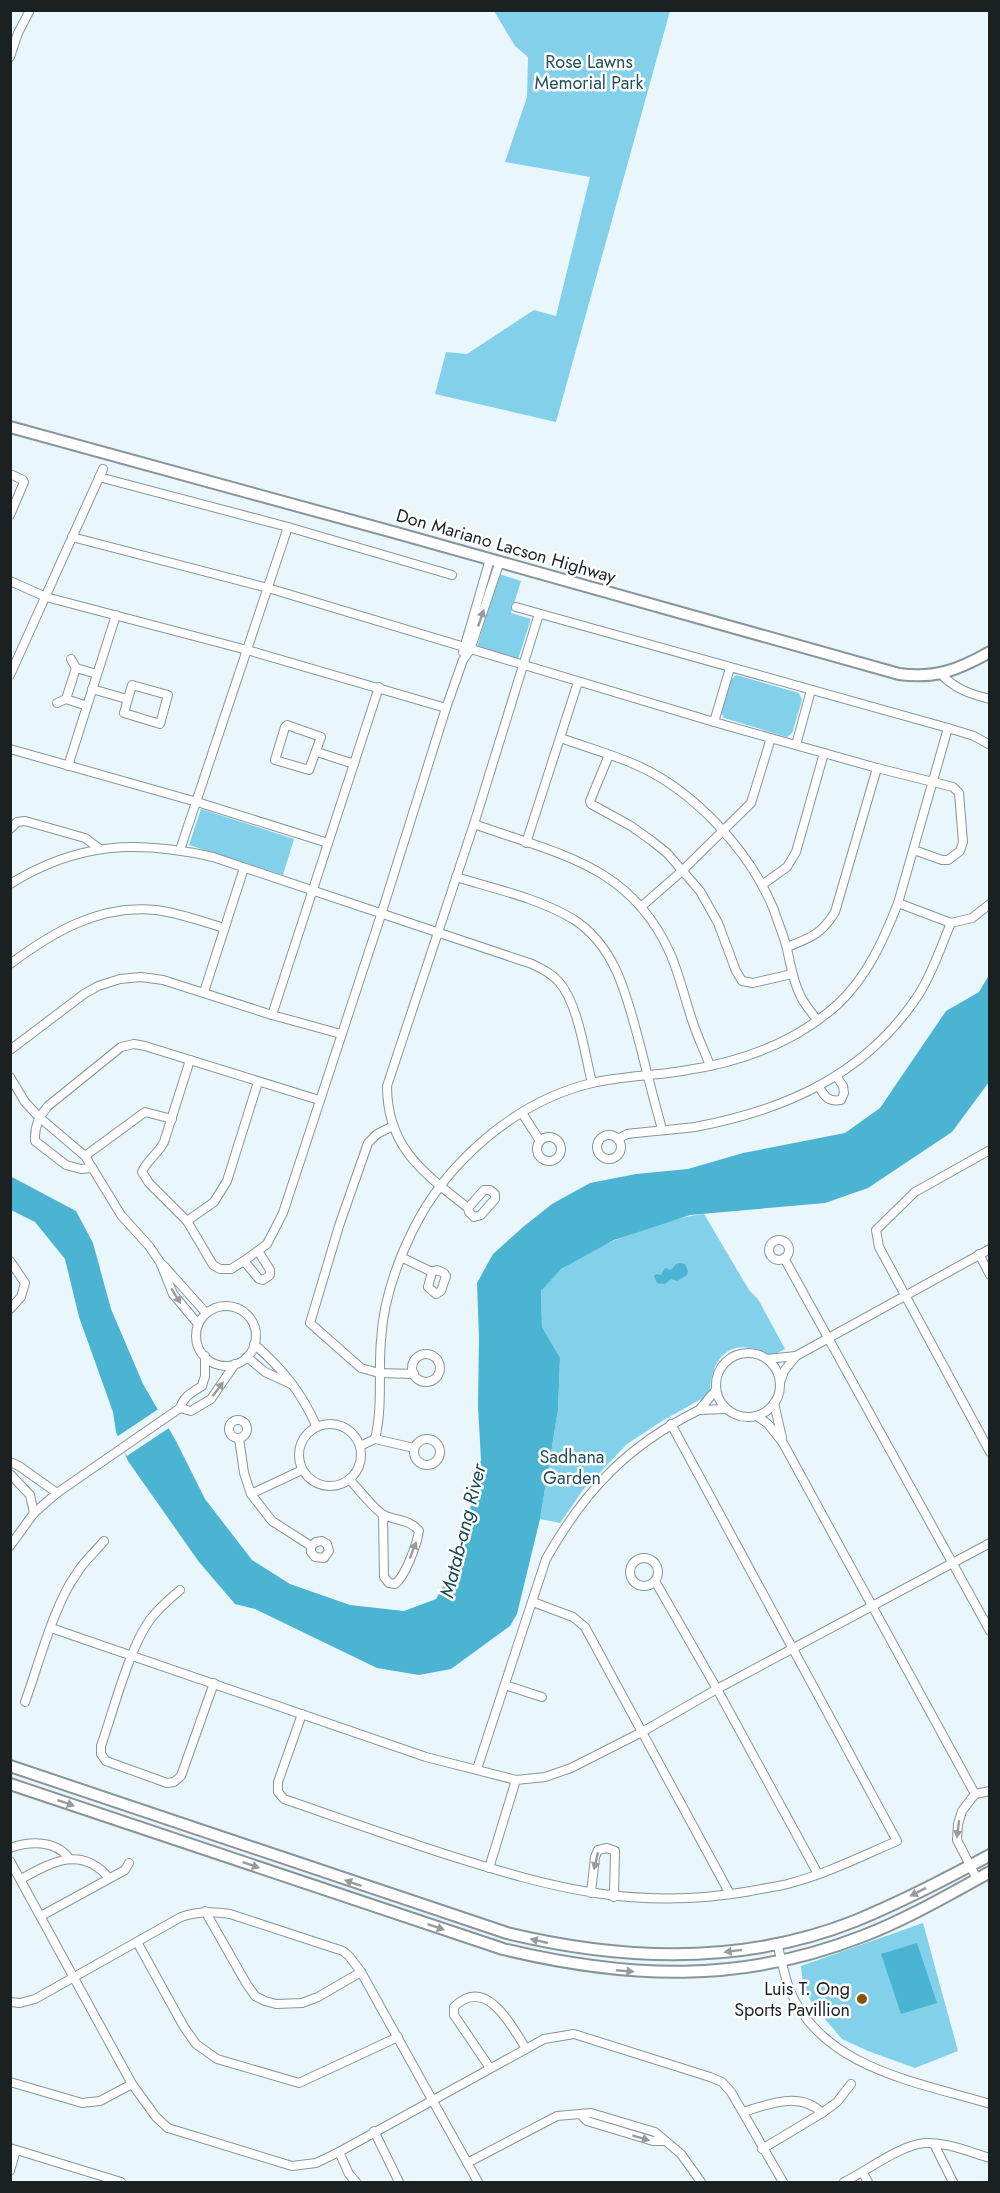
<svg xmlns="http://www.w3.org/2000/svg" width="1000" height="2193" font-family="Jost,sans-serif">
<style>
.green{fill:#82d0e9}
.water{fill:#4cb4d3}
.pier{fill:#e9f6fb}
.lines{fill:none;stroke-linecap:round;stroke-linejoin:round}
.street-casing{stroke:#899599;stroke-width:10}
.secondary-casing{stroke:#899599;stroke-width:14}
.street{stroke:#fff;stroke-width:8}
.secondary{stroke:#fff;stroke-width:10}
.oneway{fill:#989b9c}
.poi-dot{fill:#8a5502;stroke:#fff;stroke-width:2}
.labels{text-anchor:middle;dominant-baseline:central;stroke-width:5;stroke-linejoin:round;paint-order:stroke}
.park-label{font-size:18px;fill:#23505e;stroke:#fff}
.street-label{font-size:18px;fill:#1b2022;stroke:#fff}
.poi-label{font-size:18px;fill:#1b2022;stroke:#fff;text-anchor:end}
.water-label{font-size:20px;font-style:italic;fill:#1a4855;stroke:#fff}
</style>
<rect width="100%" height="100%" fill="#e9f6fb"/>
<g class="green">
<polygon points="494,11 670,11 556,422 435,394 446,352 467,354 534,310 556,316 590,177 505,162 527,97 528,57 515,46"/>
<polygon points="499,574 521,581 511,613 531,619 518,659 477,647"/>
<polygon points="736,675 799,693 802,700 792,733 787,737 724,718 721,712 731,680"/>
<polygon points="201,809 294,839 283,875 189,845"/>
<path d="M 704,1214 L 749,1290 L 758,1299 L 785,1349 L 771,1356 C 765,1353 758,1349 752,1348 C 721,1342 710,1368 710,1394 L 662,1421 L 627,1444 L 583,1490 L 560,1523 L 540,1519 L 558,1410 L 560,1359 L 542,1327 L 541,1291 C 547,1284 554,1273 563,1268 C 596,1245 664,1218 704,1214 Z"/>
<polygon points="923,1923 958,2051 915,2068 868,2051 842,2039 813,2005 803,1985 801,1966"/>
</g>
<g class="water">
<polygon points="989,975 989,1082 952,1132 868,1188 825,1203 690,1215 614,1240 561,1269 541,1291 542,1327 560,1358 558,1410 540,1519 517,1614 510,1626 451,1669 419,1675 377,1668 255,1609 235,1604 199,1562 128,1461 116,1432 113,1412 79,1317 65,1259 35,1222 11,1210 10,1176 76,1211 93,1243 111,1309 143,1384 176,1441 205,1499 252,1560 290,1584 350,1605 404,1611 436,1599 459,1559 481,1460 478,1406 479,1338 477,1283 493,1254 523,1227 552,1204 590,1183 636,1174 688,1169 743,1153 845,1133 880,1108 946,1011 979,992"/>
<polygon points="680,1263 685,1264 688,1271 687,1275 677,1281 671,1279 665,1284 657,1283 654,1276 656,1274 661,1275 665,1268 671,1270 676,1264"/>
<polygon points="917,1943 937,2003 901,2014 881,1954"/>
</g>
<polygon class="pier" points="160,1408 172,1426 127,1456 115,1438"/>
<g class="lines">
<g class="street-casing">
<g id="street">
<polyline points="10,57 18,33 30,10"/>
<polyline points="10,474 23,480 24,482 10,515"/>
<polyline points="99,477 288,527 452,575"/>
<polyline points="72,537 268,588 714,722 877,768 953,787 959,793 963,842 960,851 948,860 942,860 914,850"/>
<polyline points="10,581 46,597 247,650 446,708"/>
<polyline points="516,607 948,728 974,736 990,745"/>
<polyline points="463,652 490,559"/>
<polyline points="71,659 76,668"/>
<path d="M 941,674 C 955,689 970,694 990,699"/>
<polyline points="10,675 103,469"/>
<polygon points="132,685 168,695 160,724 124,713"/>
<polyline points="92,689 127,699"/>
<polyline points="57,703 66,699"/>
<polyline points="87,706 66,699 76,668 97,674"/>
<polyline points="714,722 730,668"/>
<polygon points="287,725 321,737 309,770 275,760 285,727"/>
<path d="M 561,738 C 585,747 611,754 634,764 C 693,789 750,851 774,910 C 778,923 784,936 787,949 C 791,966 793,982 801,997 C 805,1005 812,1013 817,1020"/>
<polyline points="796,745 811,690"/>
<polyline points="10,749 197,802 328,843"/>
<polyline points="317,752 354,764"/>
<polyline points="609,755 590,801 591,804 631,826 652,841 667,853 700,891 718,923 736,971 742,981 753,983 792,974"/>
<polyline points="68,766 116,615"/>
<path d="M 474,824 C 557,854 630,864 670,953 C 680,976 685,1000 693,1023 C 698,1038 705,1052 710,1066"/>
<polyline points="10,829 17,822 25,821 85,838 100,849"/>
<polyline points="526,843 578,682"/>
<polyline points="180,850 288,527"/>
<path d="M 456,877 C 495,889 538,898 573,919 C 617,947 627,998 640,1045 C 647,1073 654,1101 662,1129"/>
<path d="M 10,884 C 78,842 137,840 213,857 L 532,964 C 542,969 551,973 559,982 C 578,1003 585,1055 592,1083"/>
<polyline points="762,885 787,867 796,852 824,753"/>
<polyline points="898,903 951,923 972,918 990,904"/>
<polyline points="642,906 682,871 751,803 771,738"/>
<path d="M 787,947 C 810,938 822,934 835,912 L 877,768"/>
<path d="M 10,964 C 53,932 100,904 156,910 C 179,913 201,921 224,928"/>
<polyline points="204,992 244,868"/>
<polyline points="272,1015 379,687"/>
<polyline points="10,1050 84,994 98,986 120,979 141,977 163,980 272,1015 341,1034"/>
<path d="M 190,1060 L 164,1142 C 158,1154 147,1160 142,1172 L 149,1183 L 187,1221 L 213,1265 L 220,1269 L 231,1269 L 244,1261 L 267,1244 L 283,1213 L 381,915 L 446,708 L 463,660 L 470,650 L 500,561"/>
<polyline points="10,1077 25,1102 39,1117 85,1156 121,1215 149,1246 160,1262 173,1294 198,1324"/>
<path d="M 819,1087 C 825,1097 828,1102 841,1100 L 844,1093 L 843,1086 L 836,1076"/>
<polyline points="522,1113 540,1141"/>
<polyline points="393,1126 377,1134 368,1143 339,1226 310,1323 361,1368 379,1373 414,1374"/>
<circle cx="609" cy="1147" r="12"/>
<circle cx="549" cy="1149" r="12"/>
<path d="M 618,1139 L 627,1134 C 649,1131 672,1130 695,1127 C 786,1110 867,1074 919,994 C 933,972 941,946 951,923"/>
<polyline points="990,1150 915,1192 876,1230 879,1247 990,1452"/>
<polyline points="85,1156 145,1112 172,1119"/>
<path d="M 92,1168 L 81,1169 L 66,1165 L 35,1141 C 34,1128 39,1116 48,1106 L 121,1047 L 134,1044 L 145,1046 L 319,1100"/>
<path d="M 468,1208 L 484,1190 L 490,1190 L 495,1194 L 495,1199 L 481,1215 L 474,1217 L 469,1212 L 468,1208 C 424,1173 387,1148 387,1086 L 474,824 L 539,614"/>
<polyline points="187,1221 214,1202 227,1181 258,1082"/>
<circle cx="779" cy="1250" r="10"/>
<polyline points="979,1254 990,1275"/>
<polyline points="401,1257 432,1272 437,1270 444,1273 446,1276 441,1291 436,1294 428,1287 432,1272"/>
<polyline points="784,1258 990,1631"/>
<polyline points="10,1261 25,1283 21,1297 10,1309"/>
<polyline points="244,1261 259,1279 263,1280 270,1275 270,1270 258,1251"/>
<polyline points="163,1265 206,1313"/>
<circle cx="226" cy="1336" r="30"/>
<path d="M 254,1344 C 283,1369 301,1392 317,1427"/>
<circle cx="748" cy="1385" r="32"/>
<circle cx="426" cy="1368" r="14"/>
<polyline points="796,1356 990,1249"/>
<polyline points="247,1357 265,1372 291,1384"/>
<polyline points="767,1359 796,1356 784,1371 781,1380"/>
<polyline points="716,1390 699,1410 725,1409"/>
<polyline points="774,1403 782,1438"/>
<polyline points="180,1408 191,1411 211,1399 235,1364"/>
<polyline points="757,1416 768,1424 783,1443 975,1794"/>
<circle cx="238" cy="1429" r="9"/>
<circle cx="330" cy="1455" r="31"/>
<polyline points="239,1438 244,1473 251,1494 302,1470"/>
<circle cx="427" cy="1452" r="13"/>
<path d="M 375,1439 C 383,1407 378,1373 381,1340 C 383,1304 396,1265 412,1232 C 446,1162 516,1101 592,1083 C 622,1076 652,1076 682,1071 C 738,1063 795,1043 838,1004 C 867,977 884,939 898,903 L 948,728"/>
<polyline points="360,1446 375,1439 414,1448"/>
<polyline points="10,1462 19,1466 57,1493"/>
<polyline points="10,1474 30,1495 34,1513"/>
<path d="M 349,1479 C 357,1487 375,1511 384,1515 C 396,1521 410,1519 419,1531 C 417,1544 405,1577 395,1584 L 389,1583 L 384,1577 L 383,1515"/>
<polyline points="251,1494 272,1521 311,1546 311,1552 315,1557 324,1558 329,1551 327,1544 322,1541 316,1542 311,1546"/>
<path d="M 10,1546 L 34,1513 L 57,1493 L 180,1408 C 184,1396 191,1393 202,1386 L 205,1376 L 205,1356"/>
<circle cx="644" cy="1572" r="14"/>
<polyline points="655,1581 717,1689 818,1874"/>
<path d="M 180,1590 C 171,1598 161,1606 153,1616 C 131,1641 113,1712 101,1746 L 101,1754 L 106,1761 L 167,1783 L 174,1782 L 181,1776 L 214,1683"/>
<polyline points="533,1602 573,1617 585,1627 730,1894"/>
<polyline points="51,1628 426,1757 516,1780 545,1777 571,1768 642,1732 717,1689 990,1543"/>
<polyline points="505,1685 542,1697"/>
<path d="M 25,1702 C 39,1664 54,1604 77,1573 C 84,1561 95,1552 104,1541"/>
<path d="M 302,1714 L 278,1782 L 278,1792 L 284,1799 C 339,1818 393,1837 448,1855 C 555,1889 638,1911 751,1891 C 764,1888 778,1887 791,1883 C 828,1873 862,1856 897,1841 L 671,1424"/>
<path d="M 477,1769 L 546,1559 C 585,1490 628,1445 699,1410"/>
<path d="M 10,1848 C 30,1841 55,1840 69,1858"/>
<polyline points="10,1861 132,2084 156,2117 168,2128 292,2166 316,2163 339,2152 544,2039 574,2034 710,2077 722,2082 731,2092 783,2182"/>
<polyline points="489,1868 516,1780"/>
<path d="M 21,1879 C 52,1862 81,1845 109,1878"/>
<polyline points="977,1879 957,1840 958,1824 962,1811 975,1794 990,1791"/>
<polyline points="591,1893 595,1857 598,1850 607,1848 615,1851 614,1897"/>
<polyline points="205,1911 246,1983 255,1996 265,2001 276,2004 302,2003 318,1997 361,1972"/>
<polyline points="41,1916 125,1870 129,1863"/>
<polyline points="137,1942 184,2027 196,2044 217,2059 299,2083 398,2037"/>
<path d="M 777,1943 C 781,1958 784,1974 789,1988 C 820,2068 918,2082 990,2104"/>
<path d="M 10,2002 L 20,2003 L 35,1999 L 181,1917 C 198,1911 213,1911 230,1914 L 343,1951 L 349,1956 L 361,1972 L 478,2182"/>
<path d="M 490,2068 L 454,2015 L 454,2007 C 486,1975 512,2026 526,2049"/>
<polyline points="10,2082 82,2103 100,2101 132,2084"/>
<path d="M 743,2112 C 769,2104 800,2091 822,2113"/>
<polyline points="581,2115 587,2121 653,2141 664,2141"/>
<polyline points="374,2131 399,2182"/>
<polyline points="934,2144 953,2182"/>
<polyline points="10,2148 121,2182"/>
<polyline points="762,2149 822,2113 837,2102 851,2084"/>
<polyline points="339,2152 349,2174 356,2182"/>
<polyline points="467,2163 557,2116 591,2113 655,2132 681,2154 701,2182"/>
<polyline points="10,2171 16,2150"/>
<polyline points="863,2173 868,2182"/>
<path d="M 844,2182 C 867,2171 900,2145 925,2143 C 947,2142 969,2152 990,2158"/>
</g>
</g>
<g class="secondary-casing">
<g id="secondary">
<path d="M 10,427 L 393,532 L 899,674 C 935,679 958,670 990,652"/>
<path d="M 10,1766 L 507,1933 C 623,1961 742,1966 855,1921 C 901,1902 946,1879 990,1855"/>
<path d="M 10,1784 L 503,1949 C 628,1979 741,1984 863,1936 C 907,1919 948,1895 990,1872"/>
</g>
</g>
<use href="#street" class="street"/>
<use href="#secondary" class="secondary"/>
</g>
<defs><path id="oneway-solid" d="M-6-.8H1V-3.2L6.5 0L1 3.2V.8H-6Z" transform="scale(1.5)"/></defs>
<g class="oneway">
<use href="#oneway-solid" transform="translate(481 618) rotate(-71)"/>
<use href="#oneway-solid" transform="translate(176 1296) rotate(59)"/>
<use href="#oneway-solid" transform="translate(218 1389) rotate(-53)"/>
<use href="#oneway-solid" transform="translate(413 1550) rotate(-69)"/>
<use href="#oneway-solid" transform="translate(66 1803) rotate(19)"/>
<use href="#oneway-solid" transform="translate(958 1829) rotate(97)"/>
<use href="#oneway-solid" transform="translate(596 1861) rotate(103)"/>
<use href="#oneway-solid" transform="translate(251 1865) rotate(19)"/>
<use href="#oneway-solid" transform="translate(353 1883) rotate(-161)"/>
<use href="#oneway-solid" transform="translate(918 1892) rotate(153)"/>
<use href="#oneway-solid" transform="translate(436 1927) rotate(19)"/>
<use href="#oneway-solid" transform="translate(539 1941) rotate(-167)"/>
<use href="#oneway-solid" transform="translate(733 1951) rotate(173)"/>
<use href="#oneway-solid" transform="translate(625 1971) rotate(5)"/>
<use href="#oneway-solid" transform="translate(641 2138) rotate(17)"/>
</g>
<circle class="poi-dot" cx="862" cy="1999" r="6"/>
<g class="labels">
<g class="park-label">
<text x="589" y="62">Rose Lawns<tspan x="589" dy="21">Memorial Park</tspan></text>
<text x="572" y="1457">Sadhana<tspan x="572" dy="21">Garden</tspan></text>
</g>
<g class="street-label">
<text transform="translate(506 546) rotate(16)">Don Mariano Lacson Highway</text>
</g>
<g class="poi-label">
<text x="850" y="1989">Luis T. Ong<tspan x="850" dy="21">Sports Pavillion</tspan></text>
</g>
<g class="water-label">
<text transform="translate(463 1531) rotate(-76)">Matab-ang River</text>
</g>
</g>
<rect width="1000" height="2193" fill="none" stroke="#1b2022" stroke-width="24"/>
</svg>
